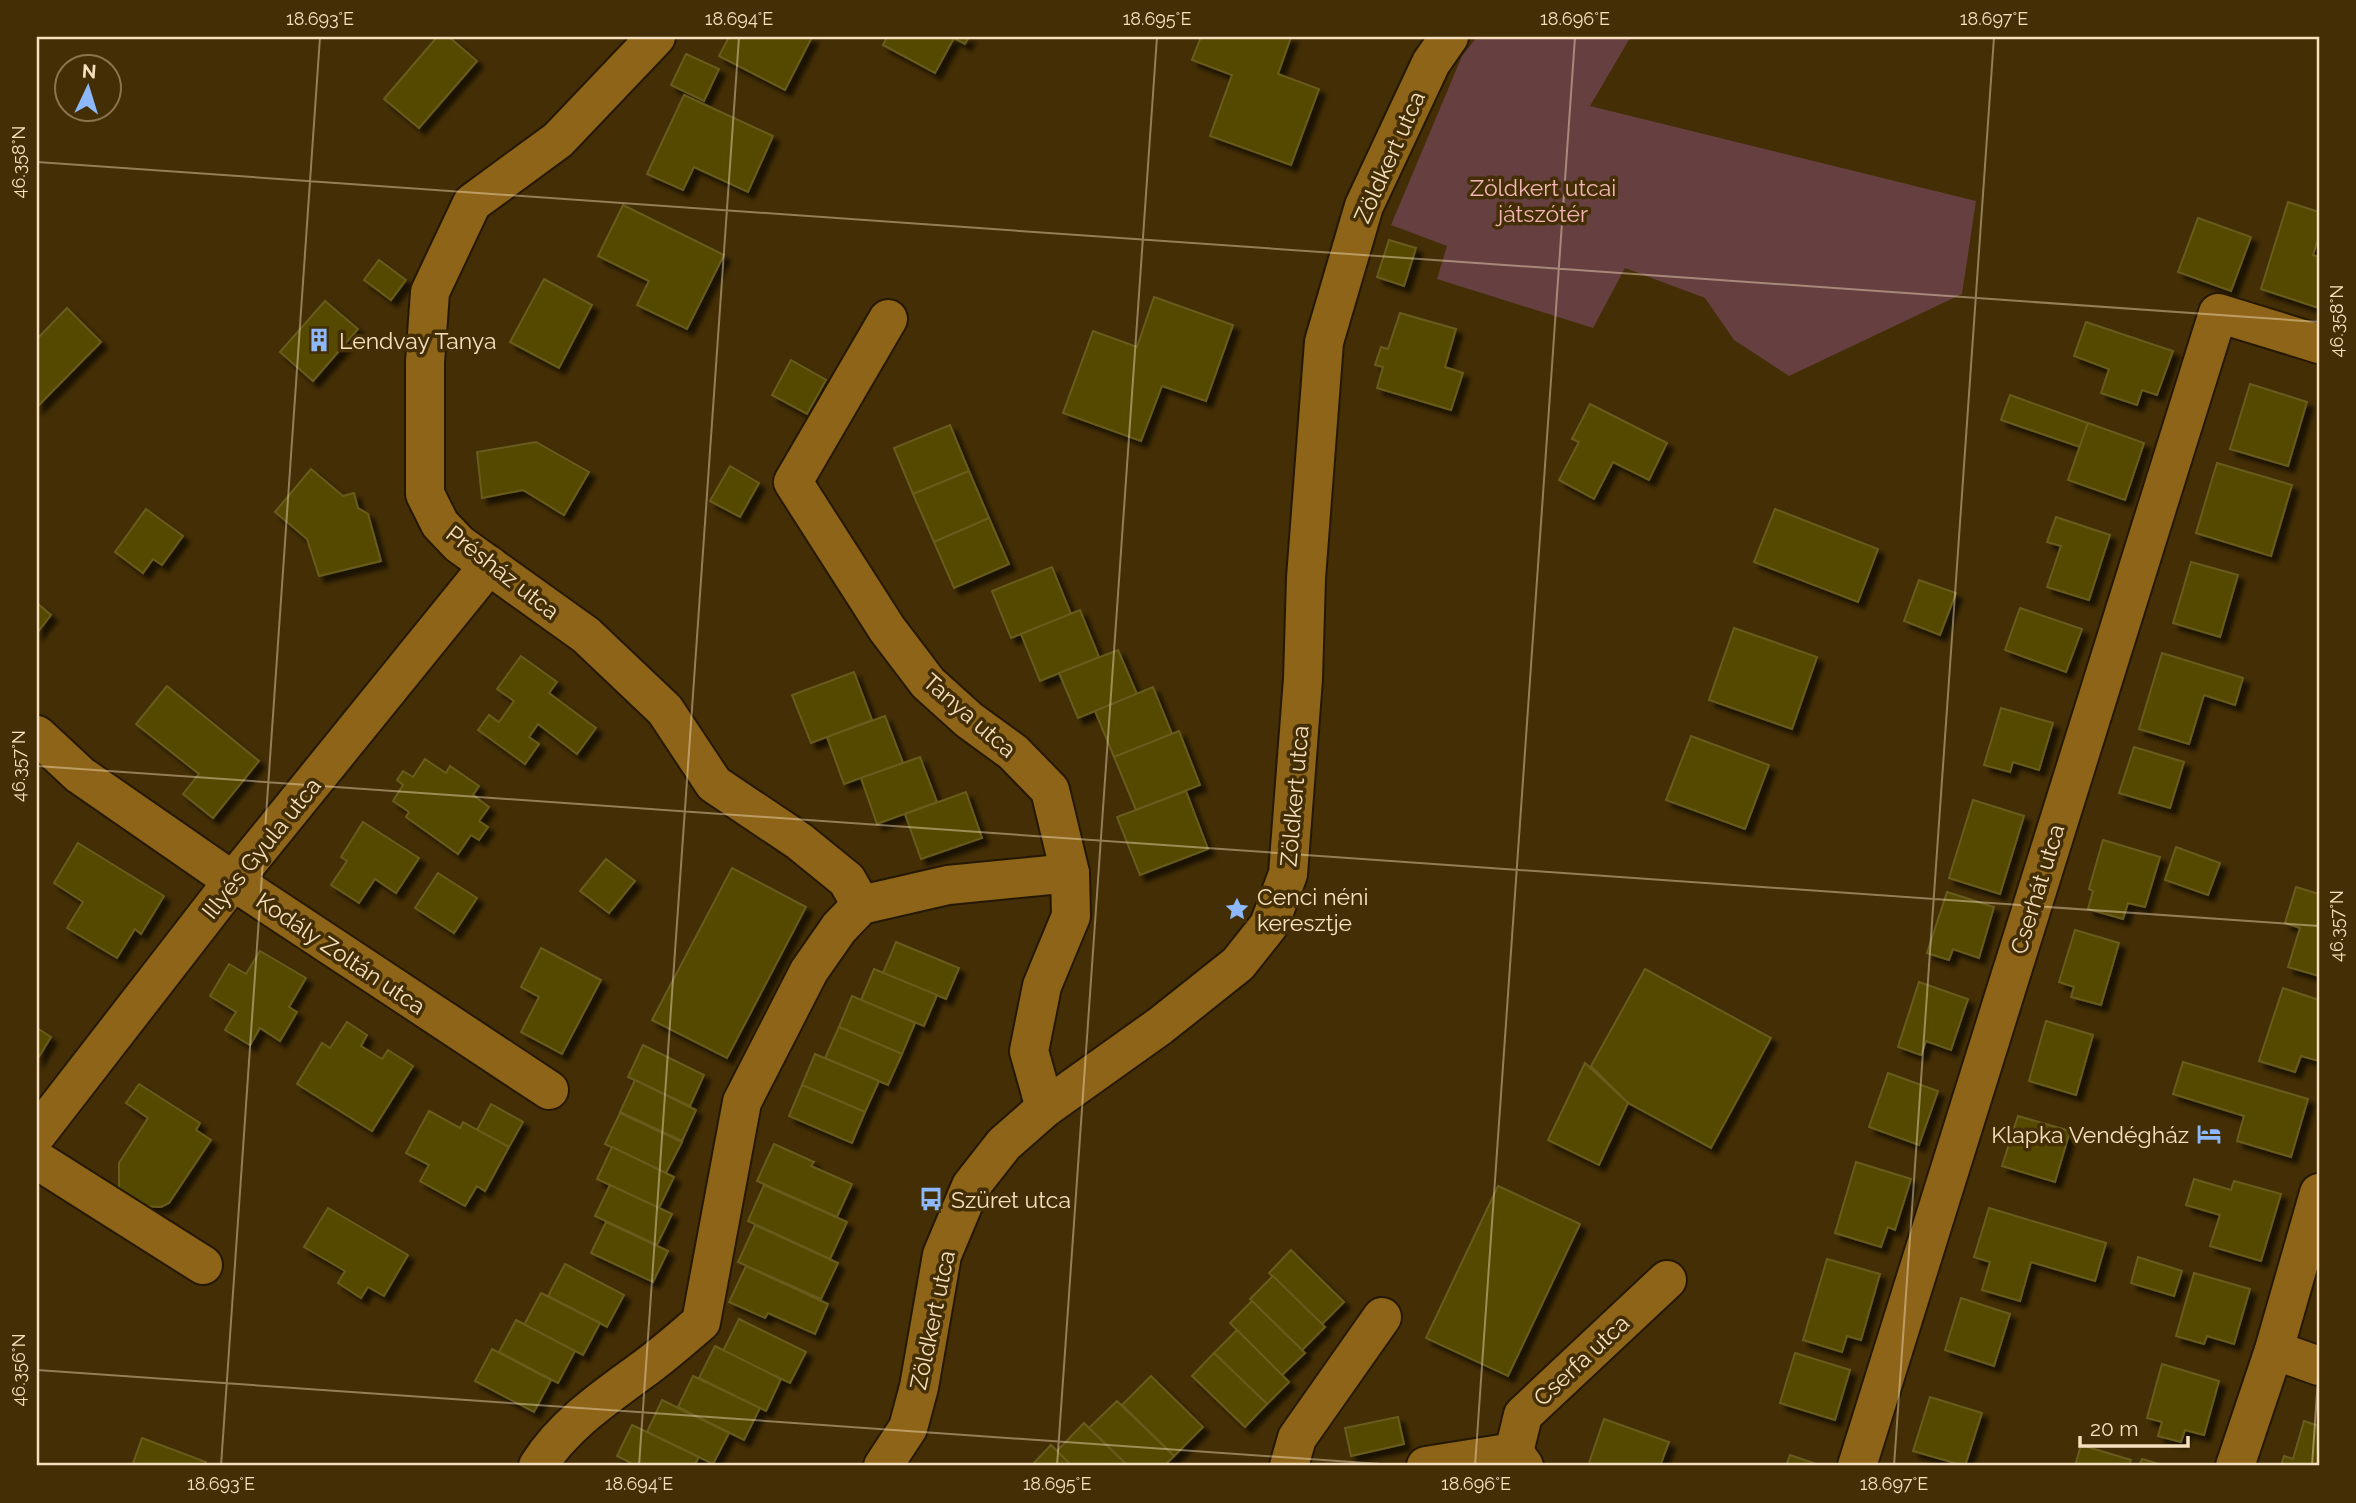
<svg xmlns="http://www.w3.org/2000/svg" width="2356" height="1503" font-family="Raleway,sans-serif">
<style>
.green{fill:#664040}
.building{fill:#544802;stroke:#685c1e;stroke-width:2;filter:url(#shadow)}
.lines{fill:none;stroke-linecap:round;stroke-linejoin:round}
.minor-casing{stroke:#251802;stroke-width:42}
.minor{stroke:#8e6518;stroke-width:38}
.ticks{fill:none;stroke:#f6e0be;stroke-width:2;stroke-opacity:0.45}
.labels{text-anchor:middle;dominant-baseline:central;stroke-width:7;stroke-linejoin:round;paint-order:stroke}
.street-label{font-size:23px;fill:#f6e0be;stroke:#432e05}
.park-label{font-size:23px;fill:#f3b5b6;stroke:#432e05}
.poi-label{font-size:23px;fill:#f6e0be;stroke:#432e05;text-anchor:start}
.neatline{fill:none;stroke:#f6e0be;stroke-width:2.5}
.ticks-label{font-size:18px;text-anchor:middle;fill:#f6e0be}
</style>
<defs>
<filter id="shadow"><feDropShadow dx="6" dy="6" stdDeviation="2" flood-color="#0009"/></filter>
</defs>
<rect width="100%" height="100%" fill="#432e05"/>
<polygon class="green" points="1477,37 1628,37 1630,38 1590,106 1976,201 1962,294 1789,376 1734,340 1705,298 1625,268 1593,328 1437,279 1447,246 1391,225 1462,56"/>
<g class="building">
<polygon points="437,37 449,37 477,61 419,128 384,99"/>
<polygon points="729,37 812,37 785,90 719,56"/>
<polygon points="887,37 969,37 965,44 954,38 935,73 883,45"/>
<polygon points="1201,37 1291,37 1278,74 1319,89 1291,165 1210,136 1232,75 1192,60"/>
<polygon points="686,54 719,69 704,101 671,85"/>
<polygon points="684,95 773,136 748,192 694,167 683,190 647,174"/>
<polygon points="2288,202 2319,212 2319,236 2313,255 2319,257 2319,308 2261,289"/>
<polygon points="623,205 724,255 687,329 637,305 649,281 598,256"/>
<polygon points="2198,218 2251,237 2231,291 2178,272"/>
<polygon points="1389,240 1416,248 1404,286 1377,277"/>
<polygon points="379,260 406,280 391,300 364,280"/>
<polygon points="544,279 592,305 559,368 510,342"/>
<polygon points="1154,297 1233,325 1206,401 1162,386 1141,441 1063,413 1093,331 1137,347"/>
<polygon points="325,301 358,329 313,381 280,352"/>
<polygon points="67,308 101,342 37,407 37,339"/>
<polygon points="1400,313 1456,329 1445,367 1463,373 1451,410 1377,388 1383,367 1375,365 1381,347 1388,349"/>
<polygon points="2086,322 2173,351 2157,395 2142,390 2137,405 2101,393 2109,369 2074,356"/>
<polygon points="791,360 826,380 807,414 772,395"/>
<polygon points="2250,384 2307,402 2288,466 2230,449"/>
<polygon points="2010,395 2088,423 2080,447 2001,420"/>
<polygon points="1590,404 1667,443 1649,480 1613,462 1594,499 1559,480 1579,442 1572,439"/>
<polygon points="2088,423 2144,443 2125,500 2068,480"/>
<polygon points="950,425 969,471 913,494 894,448"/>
<polygon points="536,442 589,472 564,515 523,490 482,498 477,452"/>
<polygon points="2217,463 2292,485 2271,556 2196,533"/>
<polygon points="730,466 759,483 740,517 710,501"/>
<polygon points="311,469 343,496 354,493 358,508 368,514 381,561 319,576 307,539 275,512"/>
<polygon points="969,471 989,518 934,542 913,494"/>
<polygon points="146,509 183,536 162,565 153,559 143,573 115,552"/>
<polygon points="1775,509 1878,549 1858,602 1754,562"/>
<polygon points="2056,517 2110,535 2089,600 2047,587 2061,546 2047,542"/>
<polygon points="989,518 1009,564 954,588 934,542"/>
<polygon points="2191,562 2238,575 2220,637 2173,623"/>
<polygon points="1052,567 1071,614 1011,638 992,591"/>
<polygon points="1919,580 1956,593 1940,635 1904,621"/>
<polygon points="37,603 51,615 37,633"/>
<polygon points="2020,608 2082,629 2066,672 2005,650"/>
<polygon points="1080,610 1099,657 1040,681 1021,634"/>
<polygon points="1734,628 1817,657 1792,729 1709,700"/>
<polygon points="1118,650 1137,694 1078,718 1059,673"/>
<polygon points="2162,653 2243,678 2235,705 2204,695 2189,744 2139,729"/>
<polygon points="521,656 557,682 549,693 596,728 577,754 538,724 529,737 539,744 525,764 478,730 489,715 499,722 514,701 497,689"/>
<polygon points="854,672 872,720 811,743 792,695"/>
<polygon points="167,686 259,761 213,818 183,794 199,774 136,724"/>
<polygon points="1153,687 1172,734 1114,757 1095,711"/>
<polygon points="2001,708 2053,723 2039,770 2013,762 2010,772 1984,765"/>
<polygon points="885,716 903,763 844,784 827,737"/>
<polygon points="1179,731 1200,785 1136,810 1114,757"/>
<polygon points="1691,736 1769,765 1745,829 1666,800"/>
<polygon points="2134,747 2184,762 2170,808 2119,793"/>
<polygon points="920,757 937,802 877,824 861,778"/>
<polygon points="425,759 446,773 450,766 479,786 473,795 489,807 479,821 488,827 479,840 471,835 458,854 406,817 409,812 393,801 403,785 397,780 403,771 413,777"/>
<polygon points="1186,791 1208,849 1140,875 1117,817"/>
<polygon points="966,792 982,838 921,859 905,814"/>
<polygon points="1973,800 2024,816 2000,894 1949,878"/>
<polygon points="363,822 419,858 396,893 375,879 359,903 331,885 347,861 341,857"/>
<polygon points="2103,840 2160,857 2145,907 2128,903 2123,919 2088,909 2093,891 2089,889"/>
<polygon points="78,843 164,896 141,934 135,929 117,958 67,928 83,902 54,883"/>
<polygon points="2176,847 2220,863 2208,895 2165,880"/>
<polygon points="606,859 635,881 609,913 580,891"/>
<polygon points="732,868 806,907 727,1058 652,1020"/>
<polygon points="438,873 477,898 454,933 415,908"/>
<polygon points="2296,887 2319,894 2319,976 2288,967 2300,928 2285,923"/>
<polygon points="1947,892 1994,907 1979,958 1953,949 1949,960 1927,953"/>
<polygon points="2075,930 2119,943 2101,1005 2071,997 2074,987 2059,982"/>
<polygon points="896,942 959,968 946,999 883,973"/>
<polygon points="541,948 601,980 562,1054 521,1032 539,997 521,987"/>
<polygon points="260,951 306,978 289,1007 297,1012 280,1041 260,1028 250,1045 225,1030 236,1012 210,996 229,964 246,974"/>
<polygon points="874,969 937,995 924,1026 861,1000"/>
<polygon points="1645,969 1771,1038 1711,1148 1628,1103 1591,1066"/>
<polygon points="1919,982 1968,999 1951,1050 1926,1041 1921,1055 1898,1047"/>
<polygon points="2283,988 2319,1000 2319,1061 2301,1056 2295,1072 2259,1061"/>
<polygon points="852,996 915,1023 902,1054 839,1027"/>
<polygon points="2046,1021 2093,1035 2076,1095 2029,1081"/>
<polygon points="347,1022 367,1035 361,1046 382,1059 388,1050 413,1066 372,1131 297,1084 322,1043 330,1048"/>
<polygon points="839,1027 902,1054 888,1085 825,1058"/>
<polygon points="37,1028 51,1037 37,1060"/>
<polygon points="643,1045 704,1075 690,1106 628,1077"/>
<polygon points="815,1054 879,1081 865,1112 802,1085"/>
<polygon points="2183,1062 2308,1099 2291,1157 2237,1141 2244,1116 2173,1094"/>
<polygon points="1585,1063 1628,1103 1599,1165 1548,1140"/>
<polygon points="1888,1073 1938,1091 1919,1145 1869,1127"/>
<polygon points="635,1080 696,1110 682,1141 620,1112"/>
<polygon points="139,1084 200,1123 196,1130 211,1140 169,1203 161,1207 138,1206 127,1200 119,1189 119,1163 148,1118 126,1103"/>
<polygon points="802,1085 865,1112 852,1143 789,1116"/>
<polygon points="491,1104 523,1122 509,1147 477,1130"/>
<polygon points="429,1111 460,1128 463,1122 509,1147 485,1191 477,1186 465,1206 420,1181 429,1165 406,1153"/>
<polygon points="620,1113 682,1142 666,1173 605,1144"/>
<polygon points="2018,1116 2070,1131 2055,1182 2002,1166"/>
<polygon points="774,1144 814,1162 811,1166 852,1184 837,1217 757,1181"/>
<polygon points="612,1147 674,1177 659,1208 597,1179"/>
<polygon points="1856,1162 1911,1179 1895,1230 1888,1227 1881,1247 1835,1233"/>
<polygon points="2194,1179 2231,1190 2234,1181 2281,1194 2261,1261 2210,1246 2220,1215 2186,1205"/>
<polygon points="610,1185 672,1214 657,1245 595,1216"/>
<polygon points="764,1185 847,1222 830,1259 748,1221"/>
<polygon points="1498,1186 1580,1224 1508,1376 1426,1338"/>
<polygon points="328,1208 408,1255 384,1296 368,1287 361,1298 338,1283 345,1271 304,1247"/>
<polygon points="1989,1208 2106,1243 2095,1281 2031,1262 2020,1301 1982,1290 1990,1262 1974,1257"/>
<polygon points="606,1222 668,1251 653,1282 591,1253"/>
<polygon points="755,1225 838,1263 821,1299 738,1262"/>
<polygon points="1291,1250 1344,1302 1322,1324 1269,1273"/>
<polygon points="2138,1257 2182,1271 2174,1296 2131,1283"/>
<polygon points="1827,1259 1880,1274 1861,1340 1847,1336 1842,1352 1803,1340"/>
<polygon points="565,1264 624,1295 607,1327 548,1296"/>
<polygon points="746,1266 828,1304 815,1334 768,1313 765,1318 729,1302"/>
<polygon points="2194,1273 2250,1289 2234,1344 2207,1336 2204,1344 2176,1336"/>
<polygon points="1273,1276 1325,1327 1302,1350 1250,1299"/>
<polygon points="541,1293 600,1323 583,1355 524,1325"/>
<polygon points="1961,1298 2010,1314 1994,1366 1945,1350"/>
<polygon points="1252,1301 1305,1353 1282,1375 1230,1323"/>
<polygon points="739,1319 806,1352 790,1383 723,1351"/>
<polygon points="516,1320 575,1351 558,1383 499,1352"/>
<polygon points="1237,1330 1289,1382 1267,1404 1214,1353"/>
<polygon points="715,1346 781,1379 766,1411 699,1378"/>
<polygon points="492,1349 551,1380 534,1412 475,1381"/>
<polygon points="1214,1353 1267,1404 1245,1427 1192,1376"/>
<polygon points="1795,1353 1850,1370 1835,1420 1780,1403"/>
<polygon points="2162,1364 2219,1381 2204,1435 2185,1430 2181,1442 2158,1436 2162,1422 2147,1418"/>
<polygon points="693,1376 760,1408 744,1440 678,1407"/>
<polygon points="1151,1376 1203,1427 1174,1456 1122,1405"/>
<polygon points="1930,1397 1982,1413 1965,1466 1913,1451"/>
<polygon points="662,1400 729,1433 713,1464 647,1432"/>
<polygon points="1117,1401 1174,1456 1164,1466 1128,1466 1089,1428"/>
<polygon points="1398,1417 1404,1444 1351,1456 1345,1428"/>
<polygon points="1604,1419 1669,1442 1660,1466 1588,1466"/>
<polygon points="2304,1421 2319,1426 2319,1466 2281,1466 2284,1456 2293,1459"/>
<polygon points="1084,1423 1089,1428 1128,1466 1072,1466 1057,1451"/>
<polygon points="632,1425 699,1457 694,1466 637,1466 617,1456"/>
<polygon points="142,1438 206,1462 205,1466 132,1466"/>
<polygon points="1051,1445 1072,1466 1031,1466"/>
<polygon points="2081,1445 2131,1460 2129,1466 2075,1466"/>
<polygon points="1790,1455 1822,1466 1786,1466"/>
<polygon points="2142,1459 2166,1466 2139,1466"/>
</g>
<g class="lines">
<g class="minor-casing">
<g id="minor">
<polyline points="656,37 558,140 472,203 430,292 425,362 425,494 440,524 459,544 586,635 665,710 714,784 799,841 847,880 861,905"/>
<polyline points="888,319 793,482 887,629 928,683 969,720 1013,752 1050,790 1070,873 1071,916 1042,986 1029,1051 1045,1108"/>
<polyline points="37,735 80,775 233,881 549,1090"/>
<polyline points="37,1134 233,881 489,565"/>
<polyline points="37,1160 203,1265"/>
<polyline points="2274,1350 2319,1366"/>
<polyline points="1514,1452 1523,1415 1667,1280"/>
<path d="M 538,1466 C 563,1426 604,1398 641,1371 C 662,1356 681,1339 701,1322 L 742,1102 L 809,971 L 839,928 L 861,905 L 948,885 L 1070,873"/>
<polyline points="883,1466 908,1428 919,1387 942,1255 971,1186 1004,1144 1045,1108 1160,1026 1238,964 1269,925 1288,874 1303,679 1306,578 1324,342 1364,206 1431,63 1449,37"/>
<polyline points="1289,1466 1297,1438 1382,1317"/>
<polyline points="1426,1466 1514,1452 1524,1466"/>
<polyline points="1857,1466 2218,313 2319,344"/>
<polyline points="2235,1466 2274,1350 2319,1193"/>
</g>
</g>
<use href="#minor" class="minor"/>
</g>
<path class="ticks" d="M 37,162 L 2319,322M 37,766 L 2319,926M 37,1370 L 1409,1466M 221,1466 L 320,37M 639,1466 L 739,37M 1057,1466 L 1157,37M 1475,1466 L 1575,37M 1894,1466 L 1994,37M 2312,1466 L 2319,1364"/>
<defs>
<g id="building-bare" transform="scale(1.89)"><path d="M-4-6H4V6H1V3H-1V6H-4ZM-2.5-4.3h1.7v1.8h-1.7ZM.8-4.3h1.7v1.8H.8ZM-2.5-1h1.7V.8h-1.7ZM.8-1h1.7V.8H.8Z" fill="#8db9fc" stroke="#432e05" stroke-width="2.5" paint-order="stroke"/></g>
<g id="sight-bare" transform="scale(1.89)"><path d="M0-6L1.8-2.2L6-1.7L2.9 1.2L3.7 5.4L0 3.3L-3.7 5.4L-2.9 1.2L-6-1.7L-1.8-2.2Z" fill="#8db9fc" stroke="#432e05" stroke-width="2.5" paint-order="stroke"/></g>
<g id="hotel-bare" transform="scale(1.89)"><path d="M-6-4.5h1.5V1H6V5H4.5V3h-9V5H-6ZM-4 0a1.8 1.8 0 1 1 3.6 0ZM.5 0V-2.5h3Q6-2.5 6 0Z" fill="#8db9fc" stroke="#432e05" stroke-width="2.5" paint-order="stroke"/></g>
<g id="bus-bare" transform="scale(1.89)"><path d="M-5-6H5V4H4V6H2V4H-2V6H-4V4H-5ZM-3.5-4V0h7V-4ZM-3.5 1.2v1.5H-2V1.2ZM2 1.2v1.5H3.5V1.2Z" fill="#8db9fc" stroke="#432e05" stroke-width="2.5" paint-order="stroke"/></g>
</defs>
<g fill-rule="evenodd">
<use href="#building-bare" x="319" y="340"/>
<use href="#sight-bare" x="1237" y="909"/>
<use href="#hotel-bare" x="2209" y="1134"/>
<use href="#bus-bare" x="931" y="1199"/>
</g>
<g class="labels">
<g class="street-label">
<text transform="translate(1389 157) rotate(-66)">Zöldkert utca</text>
<text transform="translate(503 572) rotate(38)">Présház utca</text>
<text transform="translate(970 715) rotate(41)">Tanya utca</text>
<text transform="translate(1294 796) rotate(-85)">Zöldkert utca</text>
<text transform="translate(261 848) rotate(-51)">Illyés Gyula utca</text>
<text transform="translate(2037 889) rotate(-73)">Cserhát utca</text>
<text transform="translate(341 953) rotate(34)">Kodály Zoltán utca</text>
<text transform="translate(932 1320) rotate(-78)">Zöldkert utca</text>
<text transform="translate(1581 1360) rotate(-43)">Cserfa utca</text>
</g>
<g class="park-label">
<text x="1543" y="187">Zöldkert utcai<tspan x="1543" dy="26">játszótér</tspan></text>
</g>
<g class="poi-label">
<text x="339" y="340">Lendvay Tanya</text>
<text x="1257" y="896">Cenci néni<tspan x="1257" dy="26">keresztje</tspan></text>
<text x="2189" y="1134" text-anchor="end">Klapka Vendégház</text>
<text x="951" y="1199">Szüret utca</text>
</g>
</g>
<rect width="2356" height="1503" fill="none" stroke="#432e05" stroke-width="77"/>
<g transform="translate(88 88) rotate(4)"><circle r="33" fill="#432e05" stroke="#8b754f" stroke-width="2"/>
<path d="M0-5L12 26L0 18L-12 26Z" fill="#8db9fc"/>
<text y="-10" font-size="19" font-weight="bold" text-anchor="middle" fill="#f6e0be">N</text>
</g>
<path d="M2080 1436v10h108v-10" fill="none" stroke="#f6e0be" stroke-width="3.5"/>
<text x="2090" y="1436" font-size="21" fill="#f6e0be" stroke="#432e05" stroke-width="5" paint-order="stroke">20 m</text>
<rect x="38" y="38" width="2280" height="1426" class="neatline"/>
<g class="ticks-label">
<text x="320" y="25">18.693°E</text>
<text x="739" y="25">18.694°E</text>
<text x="1157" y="25">18.695°E</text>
<text x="1575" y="25">18.696°E</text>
<text x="1994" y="25">18.697°E</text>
<text transform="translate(19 162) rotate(-90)" y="6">46.358°N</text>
<text transform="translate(2337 321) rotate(-90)" y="6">46.358°N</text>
<text transform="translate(19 766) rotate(-90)" y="6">46.357°N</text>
<text transform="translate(2337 926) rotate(-90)" y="6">46.357°N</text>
<text transform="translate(19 1370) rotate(-90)" y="6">46.356°N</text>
<text x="221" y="1490">18.693°E</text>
<text x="639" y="1490">18.694°E</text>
<text x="1057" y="1490">18.695°E</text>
<text x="1476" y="1490">18.696°E</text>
<text x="1894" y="1490">18.697°E</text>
</g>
</svg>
